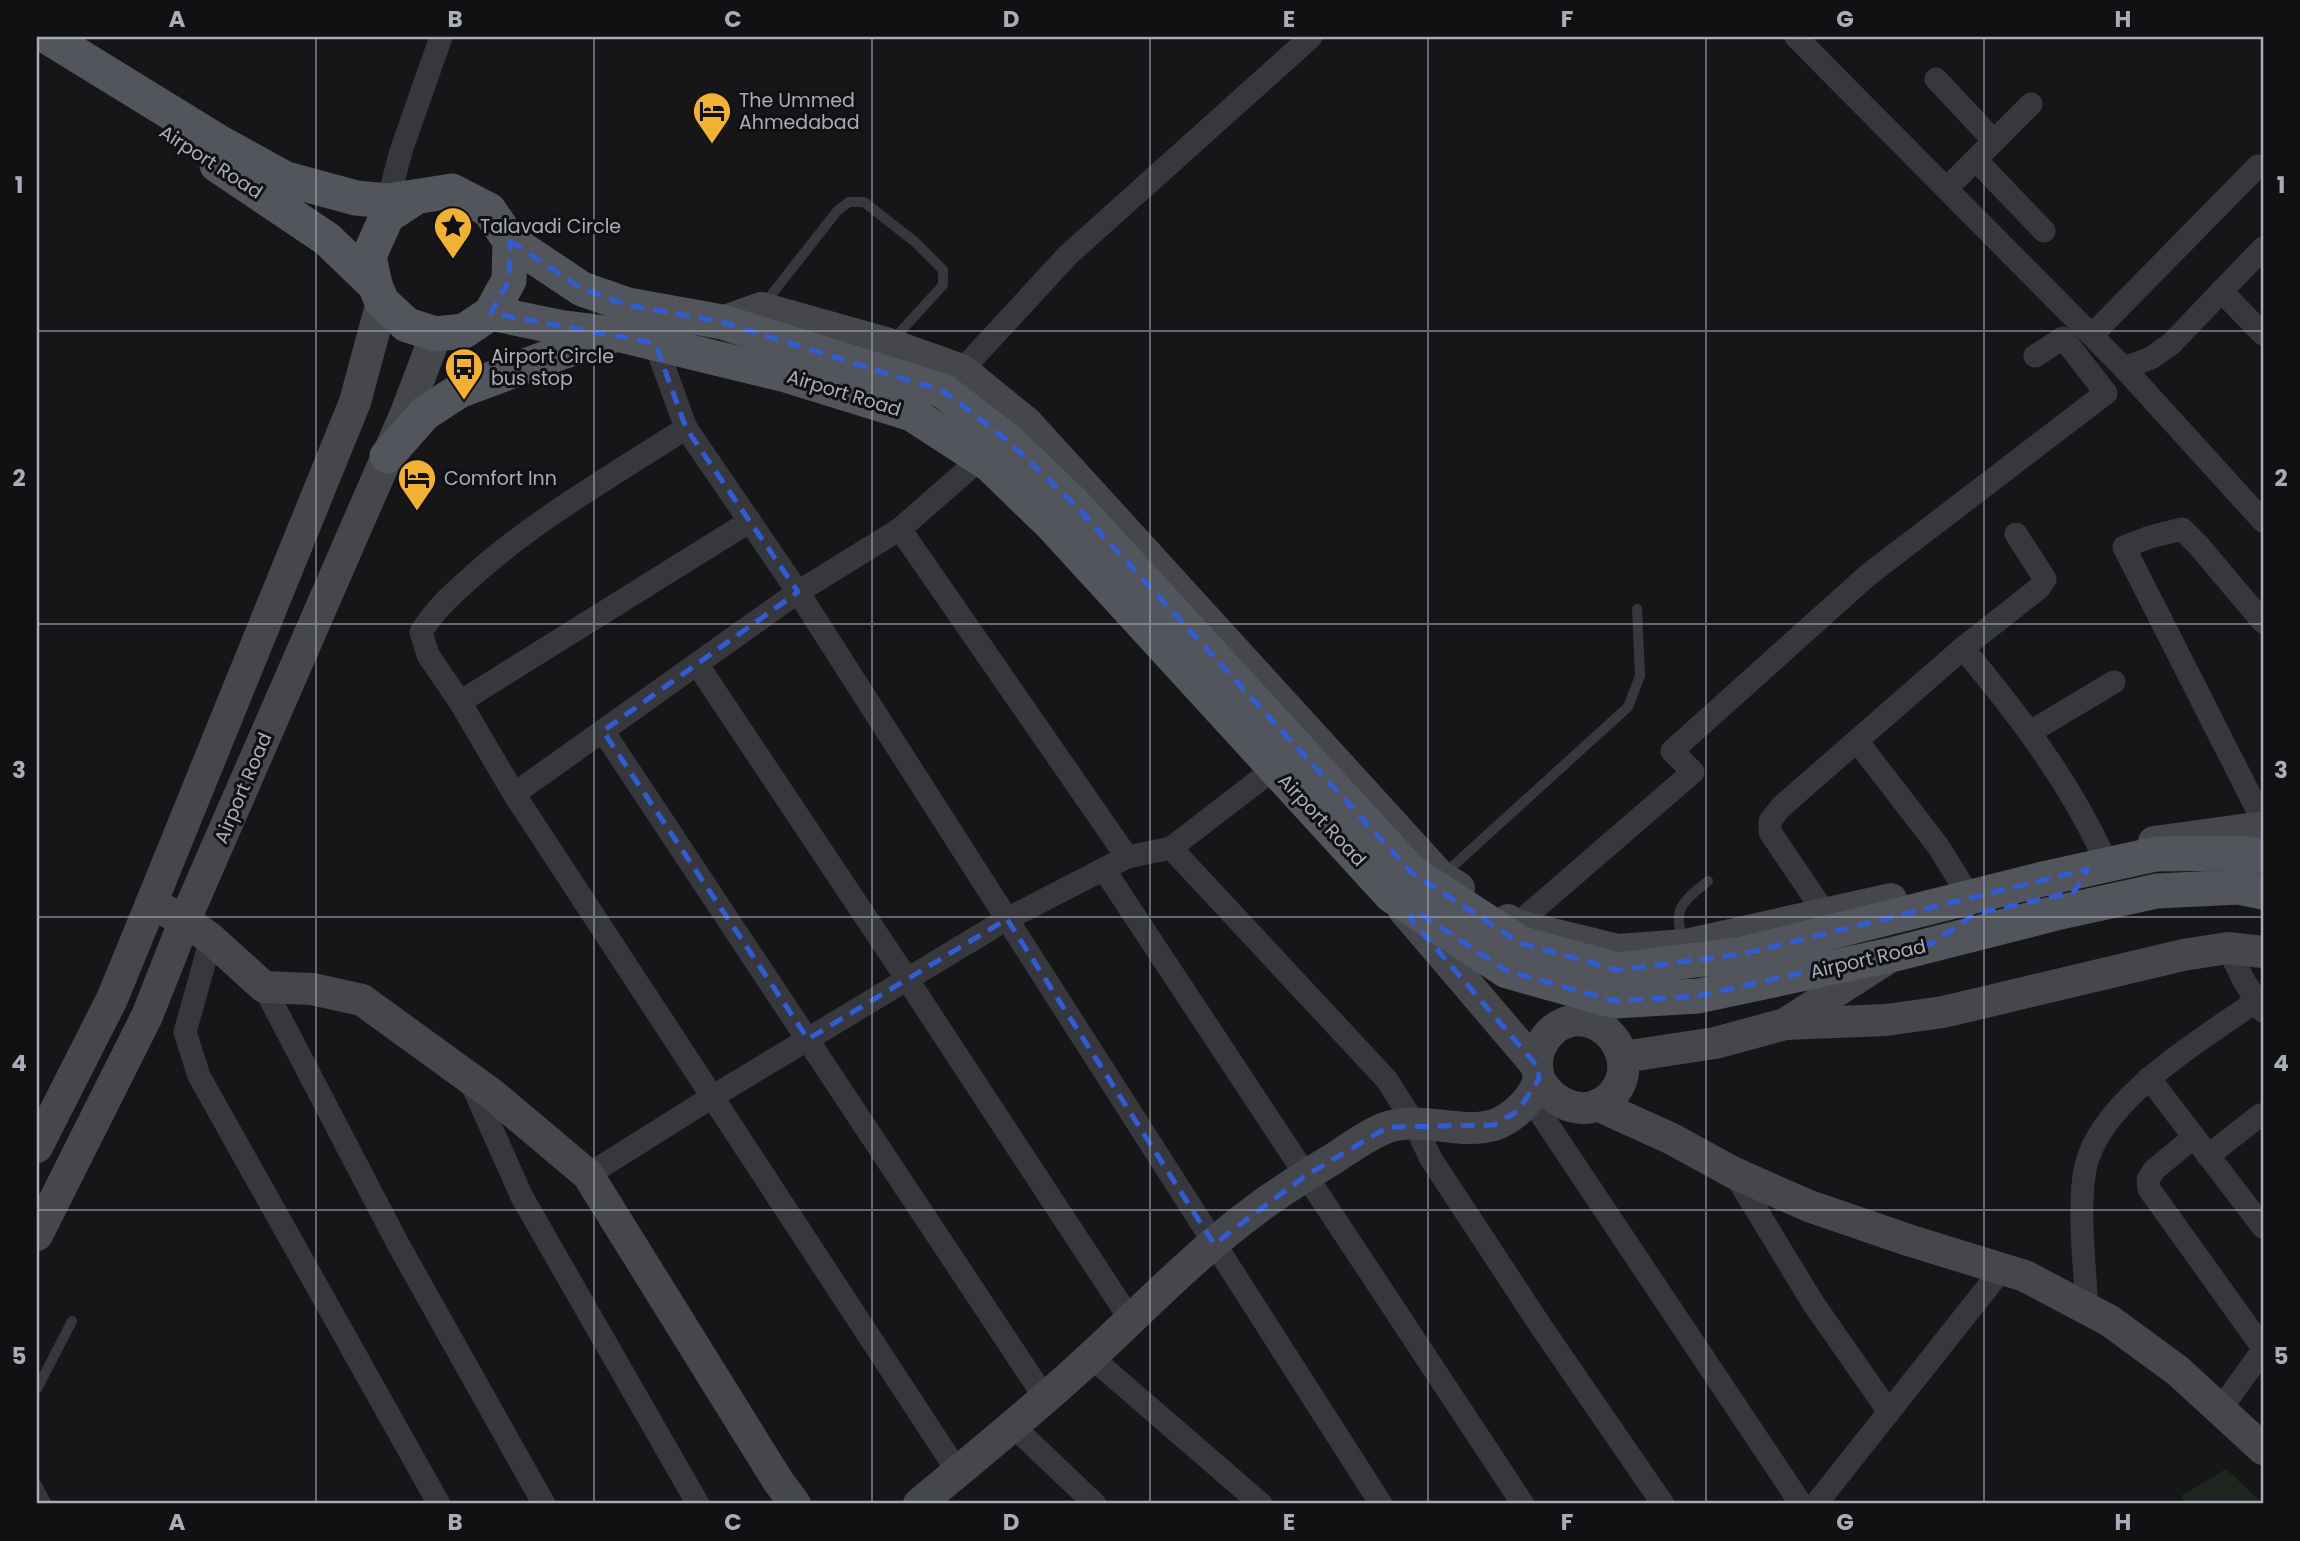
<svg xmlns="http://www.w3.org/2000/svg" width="2300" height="1541" font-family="Poppins,sans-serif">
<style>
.green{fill:#1e261f}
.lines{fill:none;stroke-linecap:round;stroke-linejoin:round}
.lane{stroke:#37383d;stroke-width:10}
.street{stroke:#37383d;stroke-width:23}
.secondary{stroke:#45474d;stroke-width:32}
.primary{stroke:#53555c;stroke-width:35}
.marked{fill:none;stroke:#325cd3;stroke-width:5;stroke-dasharray:14 9;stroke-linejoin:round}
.grid{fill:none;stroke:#a8adb8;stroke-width:2;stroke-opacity:0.55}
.labels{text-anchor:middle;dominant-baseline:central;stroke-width:6;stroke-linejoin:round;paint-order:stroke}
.poi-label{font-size:19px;fill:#a8adb8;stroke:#111113;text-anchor:start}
.street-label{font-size:19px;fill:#a8adb8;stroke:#111113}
.neatline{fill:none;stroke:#a8adb8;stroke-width:2.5}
.grid-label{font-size:23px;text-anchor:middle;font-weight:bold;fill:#a8adb8}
</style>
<rect width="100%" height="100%" fill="#161618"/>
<polygon class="green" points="2226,1469 2263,1504 2187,1504 2181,1496"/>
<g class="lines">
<g class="lane">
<polyline points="764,304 838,210 849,202 864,202 915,242 943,270 943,285 891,342"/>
<polyline points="1443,875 1628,707 1640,676 1637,609"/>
<path d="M 1684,943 C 1671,908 1683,902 1708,881"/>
<polyline points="37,1389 72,1321"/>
<polyline points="37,1485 47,1504"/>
</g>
<g class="street">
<polyline points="1796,37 2124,368 2263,521"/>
<polyline points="1936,79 1994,141"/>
<polyline points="1976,160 2044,231"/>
<polyline points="1947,188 2031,104"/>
<polyline points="388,201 401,151 441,37"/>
<polyline points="2221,291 2263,334"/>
<polyline points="2092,335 2258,166"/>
<polyline points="655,343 686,428 798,592 1381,1504"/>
<polyline points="2124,368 2151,358 2171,344 2263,248"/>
<polyline points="962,370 1068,255 1311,37"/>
<path d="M 686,428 C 612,476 532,521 467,581 C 449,597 434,611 421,632 L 428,655 L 460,702 L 750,521"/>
<polyline points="900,529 1127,857"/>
<polyline points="2263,622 2199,546 2182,529 2150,537 2124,547 2263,821"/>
<path d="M 1963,648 C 2015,711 2065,775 2100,849"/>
<polyline points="697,664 907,979 1130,1319"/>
<polyline points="460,702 514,794"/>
<polyline points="603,731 1045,1398"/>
<polyline points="2030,732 2114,682"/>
<polyline points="1857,741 1938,846 1961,883"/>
<polyline points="1171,848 1387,1080 1414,1123 1431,1159 1540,1325 1663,1504"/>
<polyline points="1105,871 1523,1504"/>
<polyline points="1826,915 1770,832 1770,821 1781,807 1963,648 2039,588 2045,579 2016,534"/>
<polyline points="1516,925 1693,772 1672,751 1868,575 2106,393 2063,338 2035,356"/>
<polyline points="211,939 185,1032 199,1076 439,1504"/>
<polyline points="2228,948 2244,981 2263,1011"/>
<polyline points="264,987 398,1244 544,1504"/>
<polyline points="469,1078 522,1197 698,1504"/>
<polyline points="2149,1078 2263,1227"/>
<polyline points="1530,1098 1801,1504"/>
<polyline points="2194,1137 2154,1170 2148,1180 2149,1189 2263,1348"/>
<polyline points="2208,1156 2260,1115"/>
<polyline points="1734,1173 1813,1303 1889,1412"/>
<polyline points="588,1175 712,1097 1007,919 1127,857 1171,848 1275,768"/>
<path d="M 2087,1309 C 2085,1268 2077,1204 2086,1165 C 2103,1097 2202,1040 2256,1001"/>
<polyline points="1091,1357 1261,1504"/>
<polyline points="2220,1410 2263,1350"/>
<polyline points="1012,1425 1095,1504"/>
<polyline points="958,1472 514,794 798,592 900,529 980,459"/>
<polyline points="1816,1504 2002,1269"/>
</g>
<g class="secondary">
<polyline points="722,322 761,308 889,344 962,370 1027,423 1441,877 1459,888"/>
<polyline points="2154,842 2263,827"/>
<polyline points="151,904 185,920 211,939 264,987 312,989 362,1000 493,1095 588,1175 778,1481 795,1504"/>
<polyline points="1404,910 1537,1066"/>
<polyline points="1508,920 1516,925 1618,950 1685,945 1891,899"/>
<polyline points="1785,1024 1886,1020 1943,1012 2183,955 2228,948 2263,952"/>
<polyline points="1623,1057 1715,1043 1785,1024 1888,958"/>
<polyline points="1597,1105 1672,1139 1734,1173 1809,1206 1908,1240 2025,1276 2110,1321 2178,1371 2263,1449"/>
<polyline points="37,1147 112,999 151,904 355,402 382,302"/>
<polyline points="37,1235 147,1016 185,920 406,413 436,334"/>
<path d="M 919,1504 C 977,1455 1037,1408 1092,1356 C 1146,1306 1198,1252 1258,1208 C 1282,1190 1308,1174 1333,1159 C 1350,1148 1370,1133 1388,1127 C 1423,1116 1460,1135 1494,1125 C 1512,1119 1532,1100 1538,1082 C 1540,1076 1537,1072 1537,1066 C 1536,1053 1543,1038 1554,1029 C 1597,997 1648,1061 1610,1097 C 1585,1120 1553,1104 1539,1079"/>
</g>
<g class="primary">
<polyline points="48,37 217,141 286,179 356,198 388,201 452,191 489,210 510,241 509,280 491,313 464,331 436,334 407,325 382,302 375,285 369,256 387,216 416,197"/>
<polyline points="217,165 327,239 375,285"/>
<polyline points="510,241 582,289 628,305 722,322 943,391 1007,440 1074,504 1411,872 1520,943 1617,970 1743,954 2047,878 2156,854 2241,853 2263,856"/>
<polyline points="491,313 558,327 621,335 786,375 912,414 989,464 1052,525 1391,895 1507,971 1615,1001 1698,996 1895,954 2056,913 2157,891 2239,887 2263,892"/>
<polyline points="387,456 425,413 459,391 562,352 607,338"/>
</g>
</g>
<path class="marked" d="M 510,241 L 582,289 L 628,305 L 722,322 L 943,391 L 1007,440 L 1074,504 L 1411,872 L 1520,943 L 1617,970 L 1743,954 L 2088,869 L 2074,892 L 1975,914 L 1931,944 L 1698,996 L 1615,1001 L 1507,971 L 1416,911 L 1410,918 L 1537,1066 L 1539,1079 L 1518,1111 L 1494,1125 L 1388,1127 L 1305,1176 L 1214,1244 L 1007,919 L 808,1039 L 603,731 L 798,592 L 686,428 L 655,343 L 491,313 L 509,280 Z"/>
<path class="grid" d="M 316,37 L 316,1504M 594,37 L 594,1504M 872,37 L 872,1504M 1150,37 L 1150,1504M 1428,37 L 1428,1504M 1706,37 L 1706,1504M 1984,37 L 1984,1504M 37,331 L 2263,331M 37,624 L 2263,624M 37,917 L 2263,917M 37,1210 L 2263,1210"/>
<defs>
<g id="hotel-pin" transform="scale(2.0125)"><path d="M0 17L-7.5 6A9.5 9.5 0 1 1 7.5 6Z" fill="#f2b134" stroke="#111113"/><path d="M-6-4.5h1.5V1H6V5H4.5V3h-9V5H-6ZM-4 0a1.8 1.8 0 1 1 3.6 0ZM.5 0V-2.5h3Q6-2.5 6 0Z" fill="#111"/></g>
<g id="sight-pin" transform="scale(2.0125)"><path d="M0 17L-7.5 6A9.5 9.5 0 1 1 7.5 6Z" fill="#f2b134" stroke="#111113"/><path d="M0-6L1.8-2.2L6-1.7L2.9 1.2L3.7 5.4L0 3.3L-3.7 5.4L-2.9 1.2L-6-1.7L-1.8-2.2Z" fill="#111"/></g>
<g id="bus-pin" transform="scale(2.0125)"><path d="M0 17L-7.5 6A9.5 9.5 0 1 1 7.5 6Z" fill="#f2b134" stroke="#111113"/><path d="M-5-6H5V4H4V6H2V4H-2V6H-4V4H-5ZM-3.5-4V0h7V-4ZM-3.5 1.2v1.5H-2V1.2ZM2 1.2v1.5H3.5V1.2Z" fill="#111"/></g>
</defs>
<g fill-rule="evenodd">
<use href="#hotel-pin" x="712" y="111"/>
<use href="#sight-pin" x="453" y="226"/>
<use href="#bus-pin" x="464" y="367"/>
<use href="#hotel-pin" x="417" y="478"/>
</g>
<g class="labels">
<g class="poi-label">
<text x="739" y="100">The Ummed<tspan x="739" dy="22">Ahmedabad</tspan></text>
<text x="480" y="226">Talavadi Circle</text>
<text x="491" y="356">Airport Circle<tspan x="491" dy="22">bus stop</tspan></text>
<text x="444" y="478">Comfort Inn</text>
</g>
<g class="street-label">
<text transform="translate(211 162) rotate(33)">Airport Road</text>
<text transform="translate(844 393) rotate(17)">Airport Road</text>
<text transform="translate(243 788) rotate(-67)">Airport Road</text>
<text transform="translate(1322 820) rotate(47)">Airport Road</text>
<text transform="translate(1868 959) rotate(-13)">Airport Road</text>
</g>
</g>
<rect width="2300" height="1541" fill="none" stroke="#111113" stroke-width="77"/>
<rect x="38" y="38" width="2224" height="1464" class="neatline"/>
<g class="grid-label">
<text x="177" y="27">A</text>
<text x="455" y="27">B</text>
<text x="733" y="27">C</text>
<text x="1011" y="27">D</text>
<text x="1289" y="27">E</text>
<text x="1567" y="27">F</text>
<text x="1845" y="27">G</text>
<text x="2123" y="27">H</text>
<text x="19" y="193">1</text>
<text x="2281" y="193">1</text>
<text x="19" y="486">2</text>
<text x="2281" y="486">2</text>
<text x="19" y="778">3</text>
<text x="2281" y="778">3</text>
<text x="19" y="1071">4</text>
<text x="2281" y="1071">4</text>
<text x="19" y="1364">5</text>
<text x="2281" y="1364">5</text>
<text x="177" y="1530">A</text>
<text x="455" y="1530">B</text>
<text x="733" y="1530">C</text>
<text x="1011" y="1530">D</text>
<text x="1289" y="1530">E</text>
<text x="1567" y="1530">F</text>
<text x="1845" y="1530">G</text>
<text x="2123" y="1530">H</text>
</g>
</svg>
